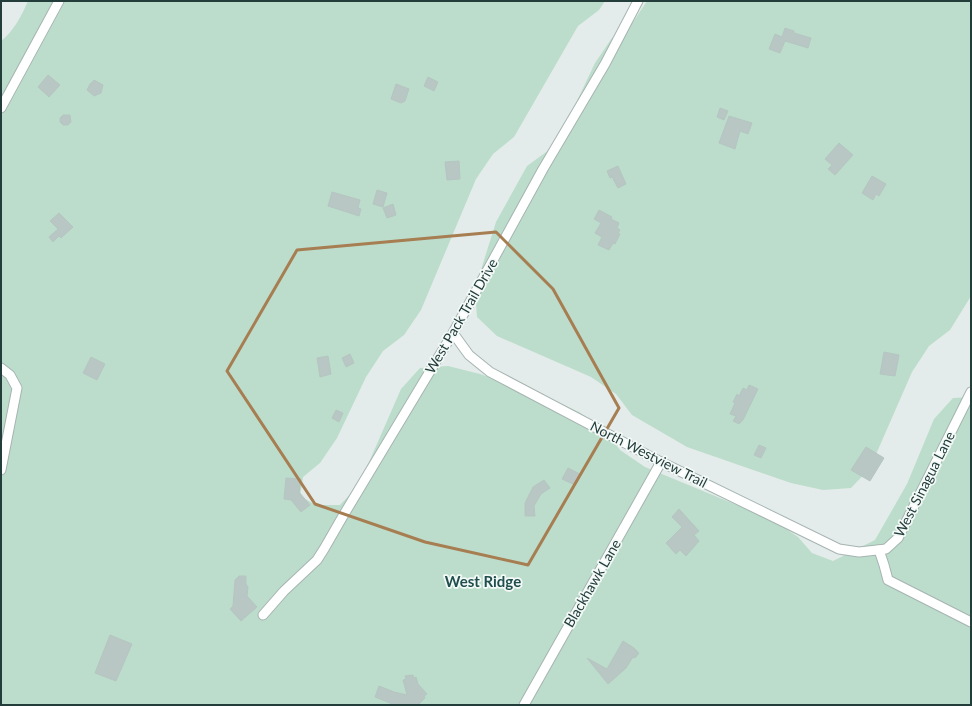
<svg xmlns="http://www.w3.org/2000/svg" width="972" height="706" font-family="Lato,sans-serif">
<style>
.green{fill:#bcddcb}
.building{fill:#b8c7c3;stroke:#b5c6c2}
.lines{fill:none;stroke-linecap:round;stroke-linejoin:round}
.street-casing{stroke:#a6b4b2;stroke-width:11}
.street{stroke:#fff;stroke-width:9}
.marked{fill:none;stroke:#a77d52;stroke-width:3;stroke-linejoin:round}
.labels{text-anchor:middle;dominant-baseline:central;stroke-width:3.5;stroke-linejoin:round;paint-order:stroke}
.street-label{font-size:14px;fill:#233d3b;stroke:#f3f9f7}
.neighbourhood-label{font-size:15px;font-weight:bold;fill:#1f4e4c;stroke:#f3f9f7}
</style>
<rect width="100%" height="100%" fill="#e3ecea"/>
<g class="green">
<path d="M 28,1 L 605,1 L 599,10 L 578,26 L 514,137 L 493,154 L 476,179 L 421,310 L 404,335 L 383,351 L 366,377 L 337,438 L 320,463 L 303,477 L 300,496 L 316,505 L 340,505 L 359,485 L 401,389 L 420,368 L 448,366 L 480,374 L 549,398 L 579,412 L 604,429 L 620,450 L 645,467 L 773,520 L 798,537 L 812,553 L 833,561 L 875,540 L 907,484 L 934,419 L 953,398 L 971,397 L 971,705 L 1,705 L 1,41 C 13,32 22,15 28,1 Z"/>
<polygon points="647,1 971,1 971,296 950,330 929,346 912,372 870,468 851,488 823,490 791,483 687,447 632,415 616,394 591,377 497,336 477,317 475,289 496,222 527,166 549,150 566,124 595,63 612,38 633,22"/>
</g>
<g class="building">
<polygon points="785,28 794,31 794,33 811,38 808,48 785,41 780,53 769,49 775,34 782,37"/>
<polygon points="48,75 60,85 49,97 38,87"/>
<polygon points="428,77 438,82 434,91 424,86"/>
<polygon points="94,80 103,85 101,93 94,96 87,90 90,84"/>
<polygon points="396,84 409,89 405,101 401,103 391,99"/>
<polygon points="720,108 728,111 724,120 717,117"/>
<polygon points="63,115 70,115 71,122 68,125 63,125 60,122 60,118"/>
<polygon points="729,116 752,123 748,134 740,131 735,149 719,143"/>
<polygon points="839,143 853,155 835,175 828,169 832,165 825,159"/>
<polygon points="459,161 460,179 447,180 445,162"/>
<polygon points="618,166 626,184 618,188 612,177 610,178 607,171"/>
<polygon points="872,176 886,184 879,196 876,194 873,200 862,193"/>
<polygon points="377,190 387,193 383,207 373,204"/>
<polygon points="332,192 360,200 358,208 361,209 359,216 328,206"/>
<polygon points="393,204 396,215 387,218 383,208"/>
<polygon points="599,210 612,217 611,219 619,223 617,228 620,230 618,233 620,234 615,244 613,243 609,250 598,245 602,237 595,233 601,223 594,219"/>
<polygon points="59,213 73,227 61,238 59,236 53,242 49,237 58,229 50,221"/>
<polygon points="884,352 899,355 895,376 880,374"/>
<polygon points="350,354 354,363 346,367 342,358"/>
<polygon points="328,356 331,374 320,377 317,358"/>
<polygon points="91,357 105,364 97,380 83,373"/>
<polygon points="749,385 758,389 743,420 739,424 733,421 736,416 730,414 735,403 733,402 737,394 739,396 743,388 747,390"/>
<polygon points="336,410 343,413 339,422 332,418"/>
<polygon points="759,445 766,448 761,458 754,455"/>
<polygon points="866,447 884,458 870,481 851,470"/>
<polygon points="568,468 580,474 575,485 562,479"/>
<polygon points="286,478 301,479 299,492 310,505 301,512 291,500 284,499"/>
<polygon points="544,480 550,488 541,494 534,506 535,516 525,516 525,503 533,487"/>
<polygon points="679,509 699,531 694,535 699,541 686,556 680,550 676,554 666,543 682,527 672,517"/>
<polygon points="239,576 246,576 246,584 248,587 247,596 257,607 241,621 230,609 233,606 235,580"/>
<polygon points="110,635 132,644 116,681 95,673"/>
<polygon points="623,641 634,648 639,653 635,658 633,657 626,668 608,684 587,658 607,669"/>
<polygon points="413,675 414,678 416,677 418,684 427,694 424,696 425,698 418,705 395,705 375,697 379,686 394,692 407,695 403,680 406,679 405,676"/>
</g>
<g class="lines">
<g class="street-casing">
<g id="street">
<polyline points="1,108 59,1"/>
<polyline points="453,333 469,355 490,372 661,462 839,549 859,552 886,549 898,538 971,392"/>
<polyline points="1,368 10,375 17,388 1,470"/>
<polyline points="879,550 884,565 888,580 971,622"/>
<polyline points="263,615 284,591 317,560 324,549 343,516 453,333 543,169 605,64 638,1"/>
<polyline points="524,705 661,462"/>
</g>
</g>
<use href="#street" class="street"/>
</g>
<path class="marked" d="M 496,232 L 553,289 L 619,408 L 528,565 L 425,542 L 315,504 L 227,371 L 297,250 Z"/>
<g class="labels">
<g class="street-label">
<text transform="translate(461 316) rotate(-60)">West Pack Trail Drive</text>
<text transform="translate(649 454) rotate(27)">North Westview Trail</text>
<text transform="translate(924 484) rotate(-63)">West Sinagua Lane</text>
<text transform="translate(592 583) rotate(-60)">Blackhawk Lane</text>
</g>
<g class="neighbourhood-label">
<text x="483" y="581">West Ridge</text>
</g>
</g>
<rect width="972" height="706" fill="none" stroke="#233d3b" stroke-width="4"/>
</svg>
